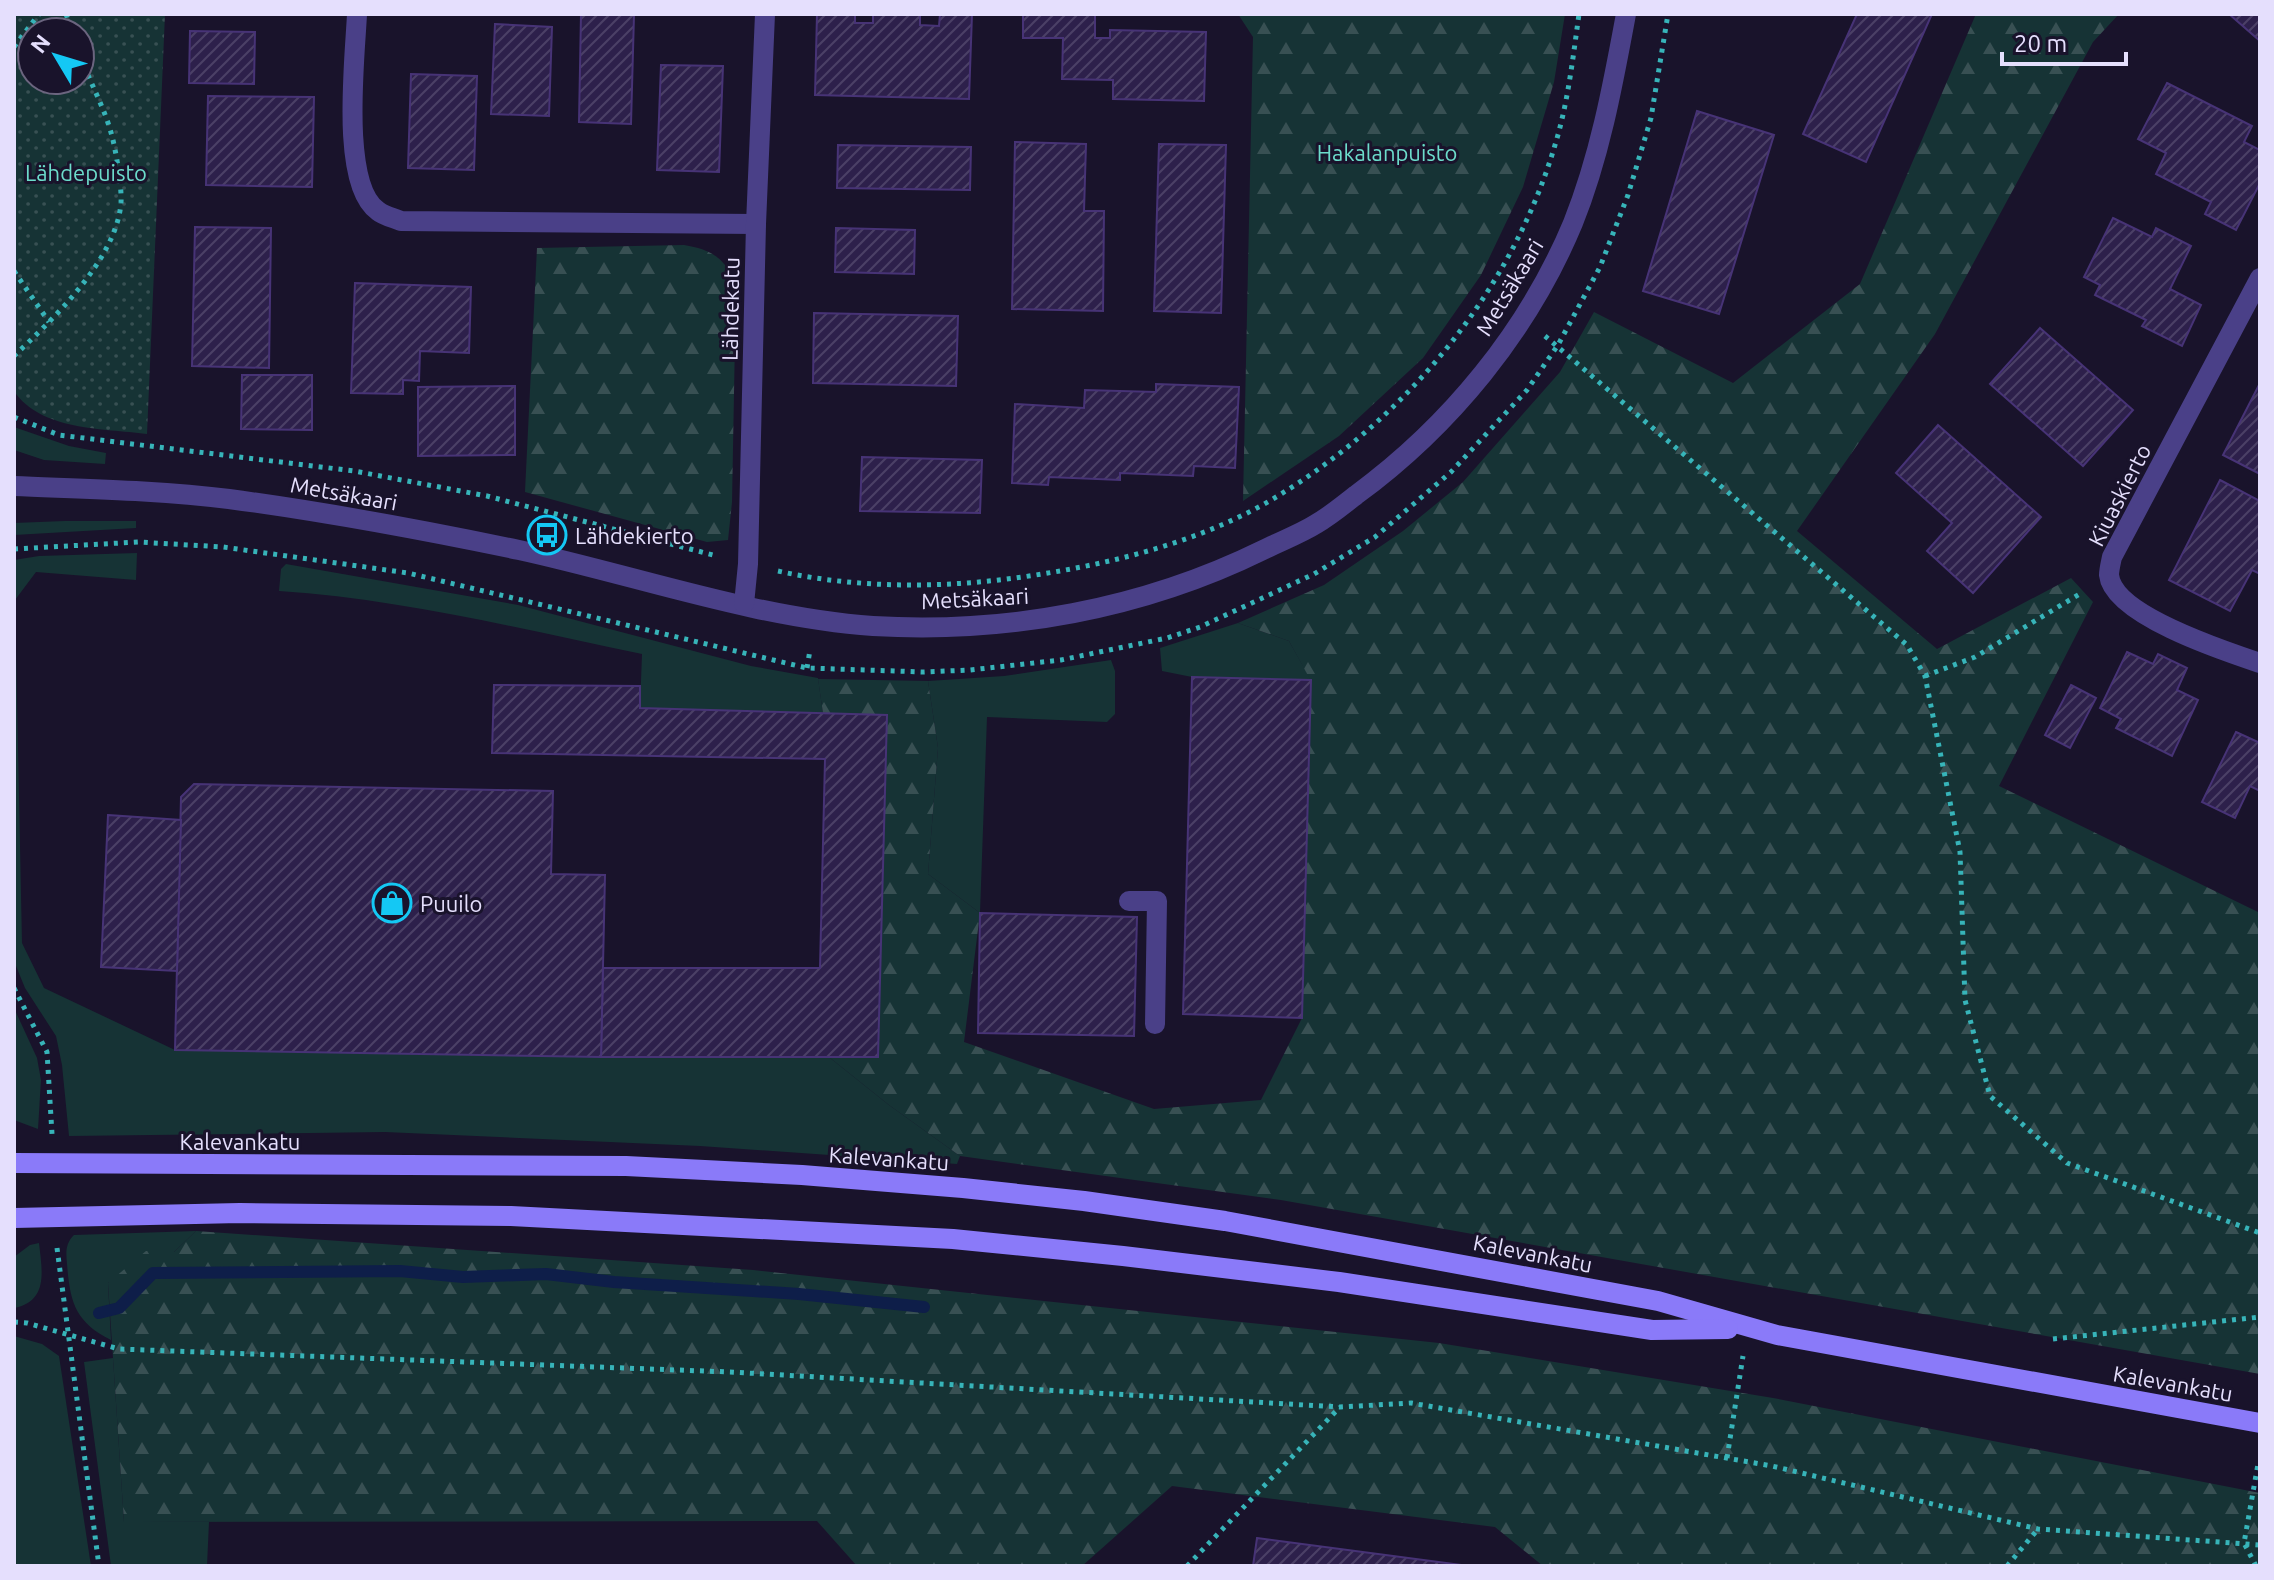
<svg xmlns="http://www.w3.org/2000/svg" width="2274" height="1580" font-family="Ubuntu,sans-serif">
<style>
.green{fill:#163335}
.forest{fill:url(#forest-firs)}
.park{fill:url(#park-dots);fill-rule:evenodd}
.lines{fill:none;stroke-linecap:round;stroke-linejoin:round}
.stream{stroke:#0e1e49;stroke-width:12}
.building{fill:url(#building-hatch);stroke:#473376;stroke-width:2}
.path{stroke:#37b4b9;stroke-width:5;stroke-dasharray:4 6;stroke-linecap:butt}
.lane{stroke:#4a4088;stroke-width:20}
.street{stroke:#4a4088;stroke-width:20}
.secondary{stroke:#8a7af9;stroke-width:20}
.labels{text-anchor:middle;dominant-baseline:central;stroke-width:6;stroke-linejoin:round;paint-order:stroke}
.park-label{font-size:22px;fill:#6cdccb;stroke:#19132b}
.street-label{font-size:22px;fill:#e5dffd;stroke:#19132b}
.poi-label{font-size:22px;fill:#e5dffd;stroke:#19132b;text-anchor:start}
</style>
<defs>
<pattern id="forest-firs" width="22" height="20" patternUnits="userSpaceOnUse" patternTransform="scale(2)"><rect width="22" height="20" fill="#163335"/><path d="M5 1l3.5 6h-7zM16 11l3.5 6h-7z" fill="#385053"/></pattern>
<pattern id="park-dots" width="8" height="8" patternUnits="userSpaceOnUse" patternTransform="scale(2)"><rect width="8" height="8" fill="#163335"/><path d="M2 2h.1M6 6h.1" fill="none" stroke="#385053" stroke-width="1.8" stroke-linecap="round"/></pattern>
<pattern id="building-hatch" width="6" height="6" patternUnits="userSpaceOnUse" patternTransform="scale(2)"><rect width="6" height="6" fill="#2d204b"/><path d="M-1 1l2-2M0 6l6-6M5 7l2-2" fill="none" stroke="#4b4066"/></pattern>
</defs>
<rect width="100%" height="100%" fill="#19132b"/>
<g class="green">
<polygon points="14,427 69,446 106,453 105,464 44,460 14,450"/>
<polygon points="65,521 136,521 136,528 14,535 14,523"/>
<polygon points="137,553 136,580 36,572 15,600 22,943 44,988 175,1050 601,1057 829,1057 889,1105 960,1156 957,1164 700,1146 385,1132 69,1136 62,1065 56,1036 25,988 14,961 14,560 39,556"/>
<path d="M 286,564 L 518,605 L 751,666 L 818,678 L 823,713 L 640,708 L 642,654 C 522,629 401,599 279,591 L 281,569 Z"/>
<polygon points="1238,623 1289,641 1311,680 1192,677 1162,671 1160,648"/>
<polygon points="1111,660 1115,671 1115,714 1107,722 987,717 980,913 928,874 938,748 928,681 1004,676"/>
<polygon points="14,1008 37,1058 41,1080 38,1129 14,1120"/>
<path d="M 196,1231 L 174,1252 L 108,1283 L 111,1340 C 75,1322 70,1302 67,1264 C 66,1253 65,1244 74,1235 Z"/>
<path d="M 39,1243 C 42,1270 49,1301 14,1308 L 14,1257 L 30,1245 Z"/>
<polygon points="14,1336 42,1344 59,1356 91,1566 14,1566"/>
<polygon points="113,1358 124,1522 209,1522 207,1566 111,1566 84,1362"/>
</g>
<g class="forest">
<polygon points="1238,14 1565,14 1554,82 1523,187 1481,275 1423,358 1339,436 1243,501 1253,37"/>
<polygon points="1976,14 2119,14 2093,42 1935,334 1797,531 1937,649 2071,578 2093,602 1999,786 2260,913 2260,1374 1281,1200 960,1156 889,1105 829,1057 878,1057 886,715 823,713 818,679 928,681 938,748 928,874 980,913 964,1042 1154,1109 1261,1100 1302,1018 1311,681 1289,641 1238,623 1324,585 1403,531 1463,482 1560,372 1594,312 1733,383 1860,284"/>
<path d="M 684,245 C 712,250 723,257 736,283 L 732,502 L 728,540 L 707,542 L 525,492 L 537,248 Z"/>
<polygon points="196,1231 753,1270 1439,1343 1773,1398 2260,1493 2260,1566 1543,1566 1495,1527 1172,1486 1082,1566 857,1566 817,1521 124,1522 108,1283 146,1251 174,1252"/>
</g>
<path class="park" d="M 14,14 L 165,14 L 147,434 C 103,428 41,431 14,391 ZM 32,32 L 80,32 L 80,80 L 32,80 Z"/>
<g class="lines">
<polyline class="stream" points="99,1313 119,1308 153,1273 400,1271 463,1277 546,1274 614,1282 799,1294 924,1307"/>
</g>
<g class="building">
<polygon points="581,14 634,15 631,124 579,122"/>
<polygon points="817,14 855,14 855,23 873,23 873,14 920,14 920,25 939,26 940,14 972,14 969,99 815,95"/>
<polygon points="1023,14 1095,14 1095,38 1110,38 1110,30 1206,32 1204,101 1113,99 1113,80 1062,79 1063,38 1023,38"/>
<polygon points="1857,14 1932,14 1866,162 1803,134"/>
<polygon points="2229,14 2260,14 2260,41"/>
<polygon points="495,24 552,27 549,116 491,114"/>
<polygon points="190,31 255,32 254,84 189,83"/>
<polygon points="661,65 723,66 719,172 657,170"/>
<polygon points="411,74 477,76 474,170 408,168"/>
<polygon points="2167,83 2252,126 2244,142 2260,150 2260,183 2236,230 2205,214 2211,202 2156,174 2166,153 2138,139"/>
<polygon points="208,96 314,97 312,187 206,185"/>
<polygon points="1697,111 1774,135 1719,314 1643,291"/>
<polygon points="1015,142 1086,144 1084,211 1104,211 1103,311 1012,309"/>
<polygon points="1159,144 1226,145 1221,313 1154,311"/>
<polygon points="838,145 971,147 970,190 837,188"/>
<polygon points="2113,218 2152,237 2156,228 2191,246 2170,289 2201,305 2182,346 2142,326 2146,320 2095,295 2100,285 2084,277"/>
<polygon points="195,227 271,228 269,368 192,366"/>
<polygon points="836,228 915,230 914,274 835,272"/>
<polygon points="355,283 471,287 469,353 420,351 419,381 403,380 403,394 351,393"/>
<polygon points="814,313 958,316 956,386 813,383"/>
<polygon points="2040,328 2133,410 2083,466 1990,384"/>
<polygon points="242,375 312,375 312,430 241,429"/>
<polygon points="2260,383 2260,474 2223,455"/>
<polygon points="1156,384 1239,387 1235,468 1194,466 1193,476 1120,473 1120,480 1049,477 1048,485 1012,483 1015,404 1084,408 1085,390 1156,392"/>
<polygon points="515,386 515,455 418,456 418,387"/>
<polygon points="1938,425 2041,517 1973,593 1927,551 1952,523 1896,473"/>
<polygon points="862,457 982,460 980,513 860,511"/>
<polygon points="2220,480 2260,501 2260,574 2252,570 2230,611 2169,580"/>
<polygon points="2127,652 2153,664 2158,654 2187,668 2177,690 2198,700 2172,756 2116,728 2121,719 2100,708"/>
<polygon points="1192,677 1311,680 1302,1018 1183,1014"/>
<polygon points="494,685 640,686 640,708 887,715 878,1057 601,1057 603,968 820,968 825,759 492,753"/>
<polygon points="2071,685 2096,698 2070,748 2045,735"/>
<polygon points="2236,732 2260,743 2260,791 2250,786 2235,818 2202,802"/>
<polygon points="194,784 553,791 551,874 605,875 601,1057 175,1050 181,797"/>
<polygon points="108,815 181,820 177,971 101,967"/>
<polygon points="980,913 1137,917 1134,1036 978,1033"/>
<polygon points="1257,1538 1469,1566 1253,1566"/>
</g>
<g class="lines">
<g class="path">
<polyline points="66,14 72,32"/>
<polyline points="14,47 39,14"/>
<polyline points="14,271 49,322"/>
<polyline points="1545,336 1907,645 1925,676 1960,852 1965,1000 1990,1096 2067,1163 2260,1233"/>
<path d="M 14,356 C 53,319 116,260 121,203 C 122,186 116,152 112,136 C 105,109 90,82 80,56"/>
<polyline points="14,417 59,435 354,471 487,496 717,556"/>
<polyline points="14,549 138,542 223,547 408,573 807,668 924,672 970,670 1061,660 1167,638 1200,627 1314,574 1375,537 1451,472 1527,390 1558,345 1600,267 1628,195 1651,118 1668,14"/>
<path d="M 778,571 C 868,591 963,588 1054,572 C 1131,559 1214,536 1281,494 C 1409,415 1512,290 1555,145 C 1568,103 1573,57 1579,14"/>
<polyline points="807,668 810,650"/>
<polyline points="1925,676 1975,657 2083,592"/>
<polyline points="14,988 47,1052 52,1134"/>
<polyline points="57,1248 99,1566"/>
<polyline points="14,1322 27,1323 119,1349 730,1372 1340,1407 1411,1403 1772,1466 2038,1529 2260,1545"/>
<polyline points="2053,1339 2260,1317"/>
<polyline points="1727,1458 1743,1356"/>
<polyline points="1187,1566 1340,1407"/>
<polyline points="2007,1566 2038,1529"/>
<polyline points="2256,1566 2244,1543 2258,1464"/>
</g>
<polyline class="lane" points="1129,901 1157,901 1155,1024"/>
<g class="street">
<path d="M 357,14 C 355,58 340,185 378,211 C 384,216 394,218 401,221 L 756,224"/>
<path d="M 2260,278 L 2112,557 C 2111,562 2109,570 2109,575 C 2113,615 2227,652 2260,663"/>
<path d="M 14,486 C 86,489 158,490 229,499 C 326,512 423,530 519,550 C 634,575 756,618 873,626 C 1007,634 1143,609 1263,550 C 1281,541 1300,534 1316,524 C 1330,516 1343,505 1356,495 C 1450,426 1528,331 1573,223 C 1600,156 1613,84 1626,14"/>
<polyline points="744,604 748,564 756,224 765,14"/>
</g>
<g class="secondary">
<polyline points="14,1163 626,1166 802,1175 963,1188 1084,1201 1225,1221 1658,1301 1777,1335 2260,1423"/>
<polyline points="14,1218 240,1213 511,1216 953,1239 1123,1256 1339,1282 1652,1330 1728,1329"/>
</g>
</g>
<defs>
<g id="bus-ring" transform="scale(2)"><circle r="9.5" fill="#19132b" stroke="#14c8f4" stroke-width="1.5"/><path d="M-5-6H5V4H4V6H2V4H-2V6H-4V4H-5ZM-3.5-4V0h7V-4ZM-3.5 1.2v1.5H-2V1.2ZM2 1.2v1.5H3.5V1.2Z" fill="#14c8f4"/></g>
<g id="shop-ring" transform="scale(2)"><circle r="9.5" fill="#19132b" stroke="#14c8f4" stroke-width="1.5"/><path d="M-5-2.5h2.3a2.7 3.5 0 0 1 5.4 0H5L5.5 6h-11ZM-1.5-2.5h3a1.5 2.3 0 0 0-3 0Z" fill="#14c8f4"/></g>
</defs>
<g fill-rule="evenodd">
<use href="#bus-ring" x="547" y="535"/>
<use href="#shop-ring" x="392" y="903"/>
</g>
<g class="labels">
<g class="park-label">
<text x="1387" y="152">Hakalanpuisto</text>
<text x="86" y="172">Lähdepuisto</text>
</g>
<g class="street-label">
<text transform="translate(1509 287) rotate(-59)">Metsäkaari</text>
<text transform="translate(730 309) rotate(-89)">Lähdekatu</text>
<text transform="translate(344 493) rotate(10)">Metsäkaari</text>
<text transform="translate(2119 495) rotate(-63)">Kiuaskierto</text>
<text transform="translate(975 598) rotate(-3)">Metsäkaari</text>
<text x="240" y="1141">Kalevankatu</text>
<text transform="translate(889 1158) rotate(4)">Kalevankatu</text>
<text transform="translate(1533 1253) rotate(11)">Kalevankatu</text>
<text transform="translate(2173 1383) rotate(10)">Kalevankatu</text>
</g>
<g class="poi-label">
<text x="575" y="535">Lähdekierto</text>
<text x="420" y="903">Puuilo</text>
</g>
</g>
<rect width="2274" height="1580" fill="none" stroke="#e5dffd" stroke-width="32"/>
<g transform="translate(56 56) rotate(308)"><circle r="38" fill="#19132b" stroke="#6b657f" stroke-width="2"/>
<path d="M0-6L14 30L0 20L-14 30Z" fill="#14c8f4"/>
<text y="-12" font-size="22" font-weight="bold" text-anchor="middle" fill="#e5dffd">N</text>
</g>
<path d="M2002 52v12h124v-12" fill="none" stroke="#e5dffd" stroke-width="4"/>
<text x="2014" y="52" font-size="24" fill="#e5dffd" stroke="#19132b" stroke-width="6" paint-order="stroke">20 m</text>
</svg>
